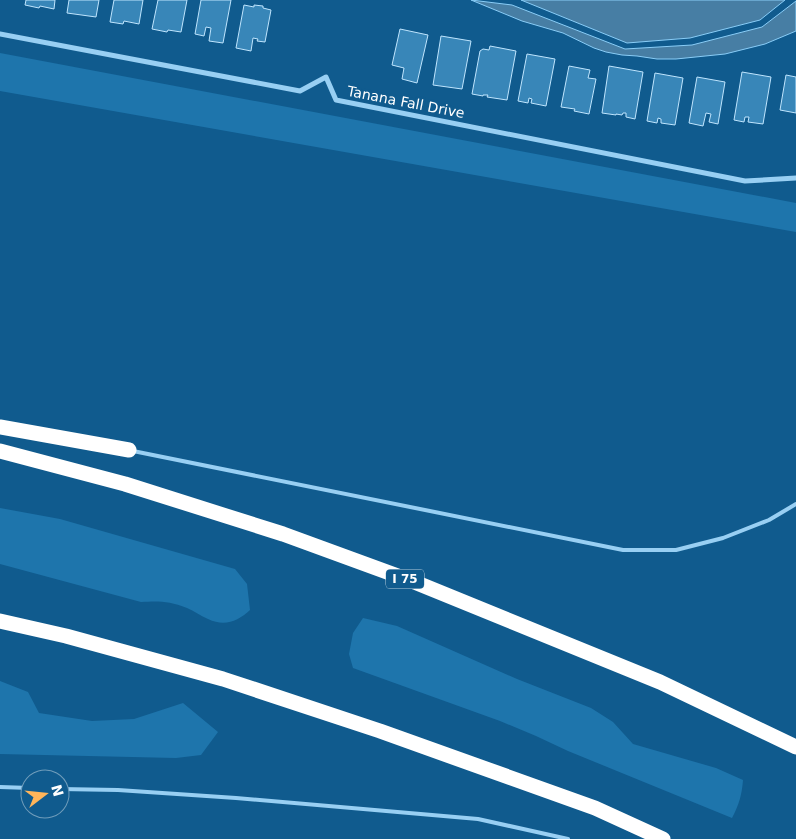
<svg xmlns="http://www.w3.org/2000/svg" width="796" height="839" font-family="'DejaVu Sans',sans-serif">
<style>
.green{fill:#1e75ac}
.water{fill:#477ea4;stroke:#89cdf7}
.building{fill:#3886b8;stroke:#bfe5fe}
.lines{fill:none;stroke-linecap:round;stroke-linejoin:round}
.lane{stroke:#98cff3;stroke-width:4}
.street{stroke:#98cff3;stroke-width:5}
.highway{stroke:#fff;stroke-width:15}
.labels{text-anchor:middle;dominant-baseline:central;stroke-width:5;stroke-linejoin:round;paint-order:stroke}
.shield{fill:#105b8e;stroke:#b7cedd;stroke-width:1}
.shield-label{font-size:12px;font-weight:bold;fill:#fff}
.street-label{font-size:14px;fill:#fff;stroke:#105b8e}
</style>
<rect width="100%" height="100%" fill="#105b8e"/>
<g class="green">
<polygon points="0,53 796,203 796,232 0,91"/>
<path d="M 0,508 L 60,519 L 235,569 L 247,584 L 250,610 C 238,621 225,627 208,619 C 201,616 194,611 187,608 C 169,601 159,601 141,602 L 0,564 Z"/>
<path d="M 363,618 L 397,626 L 517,679 L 591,708 L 613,722 L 633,744 L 716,768 L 743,780 C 742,794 739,805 732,818 L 568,751 L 536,736 L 500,721 L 353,668 L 349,654 L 353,633 Z"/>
<polygon points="0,681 28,692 39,713 92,721 134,719 183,703 218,732 201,755 176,758 0,754"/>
</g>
<g class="water">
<polygon points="471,0 512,5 625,49 692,45 762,27 796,1 796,31 765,44 725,54 676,59 657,59 637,56 622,55 606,52 594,48 563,33 522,21"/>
<polygon points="521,0 785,0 760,20 690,38 627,43"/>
</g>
<g class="building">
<polygon points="26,0 55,0 54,9 40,6 39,8 25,5"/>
<polygon points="69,0 99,0 96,17 67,13"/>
<polygon points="114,0 143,0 139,24 124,21 123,24 110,22"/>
<polygon points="158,0 187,0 181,32 168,30 167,32 152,29"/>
<polygon points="201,0 231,0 223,43 209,41 211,28 206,27 204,36 195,34"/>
<polygon points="244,5 254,7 254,5 263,6 263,8 271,10 265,42 257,41 258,39 253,38 251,51 236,48"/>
<polygon points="400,29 428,35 417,83 402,79 404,68 392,65"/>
<polygon points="441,36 471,41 462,89 433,85"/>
<polygon points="490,46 516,51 507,100 487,97 488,95 483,95 483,96 472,94 480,51 483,49 489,50"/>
<polygon points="527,54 555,59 546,106 531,103 532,99 529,98 528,103 518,101"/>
<polygon points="569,66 590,70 588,78 596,79 589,114 574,111 575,109 561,107"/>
<polygon points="609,66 643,72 635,119 626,117 626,113 623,113 622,115 616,114 616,115 602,113"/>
<polygon points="742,72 771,77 763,124 748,122 749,117 745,117 744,122 734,120"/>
<polygon points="655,73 683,78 675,125 661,123 661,119 658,118 657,123 647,121"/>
<polygon points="786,75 796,77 796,113 780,110"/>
<polygon points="697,77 725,82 718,124 709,122 711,114 706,113 703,126 689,123"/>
</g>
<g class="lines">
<g class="lane">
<polyline points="133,451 623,550 676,550 723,538 769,520 796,504"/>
<polyline points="0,787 30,788"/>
<polyline points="60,789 118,790 236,798 478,819 568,839"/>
</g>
<polyline class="street" points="0,34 300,91 326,77 336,100 745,181 796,178"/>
<g class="highway">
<polyline points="0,427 129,450"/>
<polyline points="0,451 125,484 283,534 417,583 660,682 796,747"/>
<polyline points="0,621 66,636 223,679 380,731 595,808 663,839"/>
</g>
</g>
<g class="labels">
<rect class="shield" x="386" y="569.5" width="38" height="19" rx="4"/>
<g class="shield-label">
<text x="405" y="579">I 75</text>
</g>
<g class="street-label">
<text transform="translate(406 102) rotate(11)">Tanana Fall Drive</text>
</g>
</g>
<g transform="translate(45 794) rotate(74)"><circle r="24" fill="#105b8e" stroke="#709dbb"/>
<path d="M0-4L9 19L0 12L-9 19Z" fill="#ffb55a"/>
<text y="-8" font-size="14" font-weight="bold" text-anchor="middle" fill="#ffffff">N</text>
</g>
</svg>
